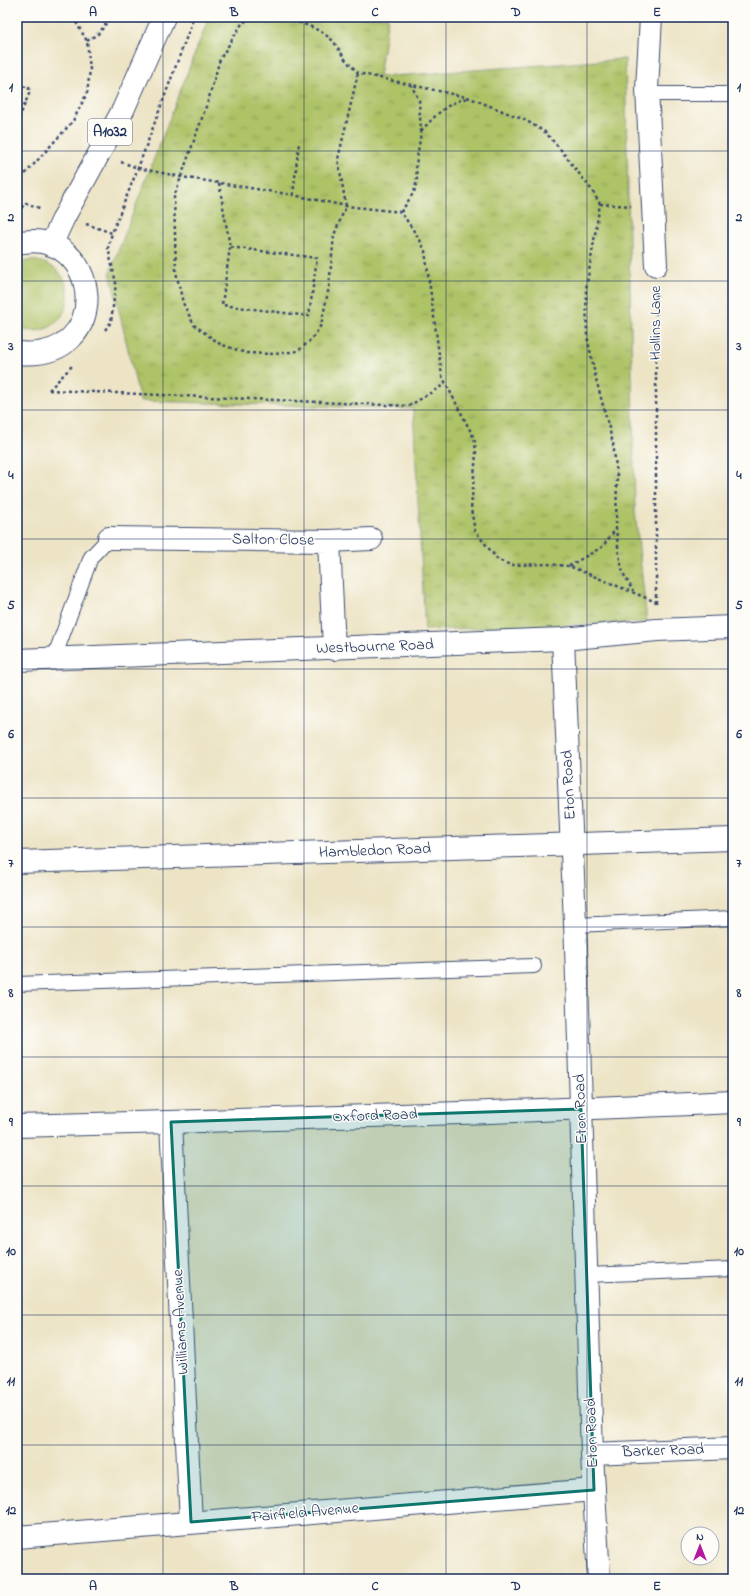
<svg xmlns="http://www.w3.org/2000/svg" width="750" height="1596" font-family="'Indie Flower',sans-serif">
<style>
.grass{fill:#aec266;stroke:#647862}
.park{fill:url(#park-tufts);stroke:#647862}
.lines{fill:none;stroke-linecap:round;stroke-linejoin:round}
.service-casing{stroke:#3a4a6e;stroke-width:16}
.minor-casing{stroke:#3a4a6e;stroke-width:24}
.primary-casing{stroke:#3a4a6e;stroke-width:24}
.path{stroke:#3a4a6e;stroke-width:2.5;stroke-dasharray:3 3;stroke-linecap:butt}
.service{stroke:#fff;stroke-width:14}
.minor{stroke:#fff;stroke-width:22}
.primary{stroke:#fff;stroke-width:22}
.marked{fill:#0f766e;fill-opacity:0.2;stroke:#0f766e;stroke-width:3;stroke-linejoin:round}
.grid{fill:none;stroke:#1b2f5e;stroke-width:1;stroke-opacity:0.55}
.labels{text-anchor:middle;dominant-baseline:central;stroke-width:3;stroke-linejoin:round;paint-order:stroke}
.shield{fill:#fdfcf7;stroke:#5f6c8c;stroke-width:1}
.shield-label{font-size:15px;font-weight:bold;fill:#1b2f5e}
.street-label{font-size:16px;fill:#1b2f5e;stroke:#fdfcf7}
.neatline{fill:none;stroke:#1b2f5e;stroke-width:1.5}
.grid-label{font-size:13px;text-anchor:middle;font-weight:bold;fill:#1b2f5e}
</style>
<defs>
<pattern id="park-tufts" width="24" height="20" patternUnits="userSpaceOnUse"><rect width="24" height="20" fill="#aec266"/><path d="M3 7l-1-3M5 7V3M7 7l1-3M15 17l-1-3M17 17v-4M19 17l1-3" fill="none" stroke="#8d9e57"/></pattern>
</defs>
<rect width="100%" height="100%" fill="#fdfcf7"/>
<filter id="ink" filterUnits="userSpaceOnUse"><feTurbulence type="fractalNoise" baseFrequency=".025" numOctaves="2"/><feDisplacementMap in="SourceGraphic" scale="8" xChannelSelector="R" yChannelSelector="G"/><feConvolveMatrix kernelMatrix="1 2 1 2 8 2 1 2 1" color-interpolation-filters="sRGB"/></filter>
<filter id="wash" filterUnits="userSpaceOnUse"><feTurbulence type="fractalNoise" baseFrequency=".012" numOctaves="4" result="noise"/><feDisplacementMap in="SourceGraphic" scale="16" xChannelSelector="R" yChannelSelector="G"/><feGaussianBlur stdDeviation="0.9" result="paint"/><feColorMatrix in="noise" values="0 0 0 0 0 0 0 0 0 0 0 0 0 0 0 0 0 1.4 0 .05"/><feComposite in="paint" operator="in"/></filter>
<g filter="url(#wash)">
<rect width="100%" height="100%" fill="#ede4c6"/>
<path class="grass" d="M 31,260 C 91,266 72,347 17,328 L 17,264 Z"/>
<polygon class="park" points="209,17 388,17 379,77 625,59 635,511 647,622 425,630 413,409 140,401 110,272"/>
</g>
<g filter="url(#ink)">
<g class="lines">
<g class="service-casing">
<g id="service">
<polyline points="647,94 733,94"/>
<polyline points="54,658 91,557 109,538"/>
<polyline points="575,925 733,918"/>
<polyline points="17,984 534,966"/>
<polyline points="587,1275 733,1269"/>
</g>
</g>
<g class="minor-casing">
<g id="minor">
<polyline points="651,17 647,89 656,265"/>
<polyline points="109,538 329,541 334,649"/>
<polyline points="329,541 371,539"/>
<polyline points="563,639 576,947 592,1454 599,1579"/>
<polyline points="17,660 563,639 657,630 733,627"/>
<polyline points="17,862 733,839"/>
<polyline points="171,1122 191,1522"/>
<path d="M 17,1126 C 256,1120 494,1113 733,1102"/>
<polyline points="592,1454 733,1448"/>
<polyline points="17,1537 594,1490"/>
</g>
</g>
<g class="primary-casing">
<g id="primary">
<path d="M 17,243 C 101,224 118,363 17,353"/>
<polyline points="51,245 64,217 123,110 164,17"/>
</g>
</g>
<g class="path">
<polyline points="258,17 243,22 220,59 208,101 174,197 176,272 183,303 194,325 220,344 246,353 274,354 298,351 312,339 321,325 329,287 334,235 346,206 338,159 358,73"/>
<path d="M 269,17 C 289,18 318,26 333,41 C 337,46 341,53 345,59 C 349,64 354,68 358,73 L 470,98 L 525,120 L 545,132 L 561,150 L 591,189 L 600,204 L 586,289 L 587,336 L 596,379 L 613,443 L 617,475 L 616,529 L 619,555 L 623,573 L 633,591"/>
<polyline points="87,41 99,33 111,17"/>
<polyline points="17,86 29,87 29,94 17,123"/>
<path d="M 421,131 C 436,115 446,103 468,98"/>
<polyline points="121,162 138,168 182,177 293,195 346,206 401,212 420,240 425,251 442,376 472,434 475,442 476,454 471,509 475,531 498,560 511,565 547,564 569,566 656,602"/>
<polyline points="17,183 73,121 87,93 90,70 87,41 73,17"/>
<polyline points="219,183 230,247 317,258 309,316 222,305 230,247"/>
<polyline points="293,195 299,143"/>
<polyline points="600,204 631,206"/>
<polyline points="17,212 26,203 42,209"/>
<polyline points="401,212 414,192 417,181 416,165 421,132 419,100 411,85"/>
<polyline points="86,224 112,233 138,168 194,17"/>
<polyline points="105,330 111,322 116,283 108,248 112,233"/>
<polyline points="49,390 409,406 445,384"/>
<polyline points="49,390 73,365"/>
<polyline points="569,566 602,547 616,529"/>
<polyline points="656,603 656,286"/>
</g>
<use href="#service" class="service"/>
<use href="#minor" class="minor"/>
<use href="#primary" class="primary"/>
</g>
</g>
<path class="marked" d="M 581,1109 L 594,1490 L 191,1522 L 171,1122 Z"/>
<path class="grid" d="M 163,17 L 163,1579M 304,17 L 304,1579M 446,17 L 446,1579M 587,17 L 587,1579M 17,151 L 733,151M 17,281 L 733,281M 17,410 L 733,410M 17,539 L 733,539M 17,669 L 733,669M 17,798 L 733,798M 17,927 L 733,927M 17,1057 L 733,1057M 17,1186 L 733,1186M 17,1315 L 733,1315M 17,1445 L 733,1445"/>
<g class="labels">
<rect class="shield" x="88" y="119" width="44" height="26" rx="3"/>
<g class="shield-label">
<text x="110" y="132">A1032</text>
</g>
<g class="street-label">
<text transform="translate(656 323) rotate(-90)">Hollins Lane</text>
<text transform="translate(273 540) rotate(1)">Salton Close</text>
<text transform="translate(375 647) rotate(-2)">Westbourne Road</text>
<text transform="translate(569 785) rotate(-93)">Eton Road</text>
<text transform="translate(375 851) rotate(-2)">Hambledon Road</text>
<text transform="translate(581 1109) rotate(-92)">Eton Road</text>
<text transform="translate(375 1116) rotate(-2)">Oxford Road</text>
<text transform="translate(181 1322) rotate(-93)">Williams Avenue</text>
<text transform="translate(592 1433) rotate(-92)">Eton Road</text>
<text transform="translate(663 1451) rotate(-2)">Barker Road</text>
<text transform="translate(305 1513) rotate(-5)">Fairfield Avenue</text>
</g>
</g>
<rect width="750" height="1596" fill="none" stroke="#fdfcf7" stroke-width="44"/>
<g transform="translate(700 1546)"><circle r="19" fill="#fdfcf7" stroke="#a3aaba"/>
<path d="M0-3L7 15L0 10L-7 15Z" fill="#b5179e"/>
<text y="-6" font-size="11" font-weight="bold" text-anchor="middle" fill="#1b2f5e">N</text>
</g>
<rect x="22" y="22" width="706" height="1552" class="neatline"/>
<g class="grid-label">
<text x="93" y="16">A</text>
<text x="234" y="16">B</text>
<text x="375" y="16">C</text>
<text x="516" y="16">D</text>
<text x="657" y="16">E</text>
<text x="11" y="91">1</text>
<text x="739" y="91">1</text>
<text x="11" y="221">2</text>
<text x="739" y="221">2</text>
<text x="11" y="350">3</text>
<text x="739" y="350">3</text>
<text x="11" y="479">4</text>
<text x="739" y="479">4</text>
<text x="11" y="609">5</text>
<text x="739" y="609">5</text>
<text x="11" y="738">6</text>
<text x="739" y="738">6</text>
<text x="11" y="867">7</text>
<text x="739" y="867">7</text>
<text x="11" y="997">8</text>
<text x="739" y="997">8</text>
<text x="11" y="1126">9</text>
<text x="739" y="1126">9</text>
<text x="11" y="1255">10</text>
<text x="739" y="1255">10</text>
<text x="11" y="1385">11</text>
<text x="739" y="1385">11</text>
<text x="11" y="1514">12</text>
<text x="739" y="1514">12</text>
<text x="93" y="1590">A</text>
<text x="234" y="1590">B</text>
<text x="375" y="1590">C</text>
<text x="516" y="1590">D</text>
<text x="657" y="1590">E</text>
</g>
</svg>
